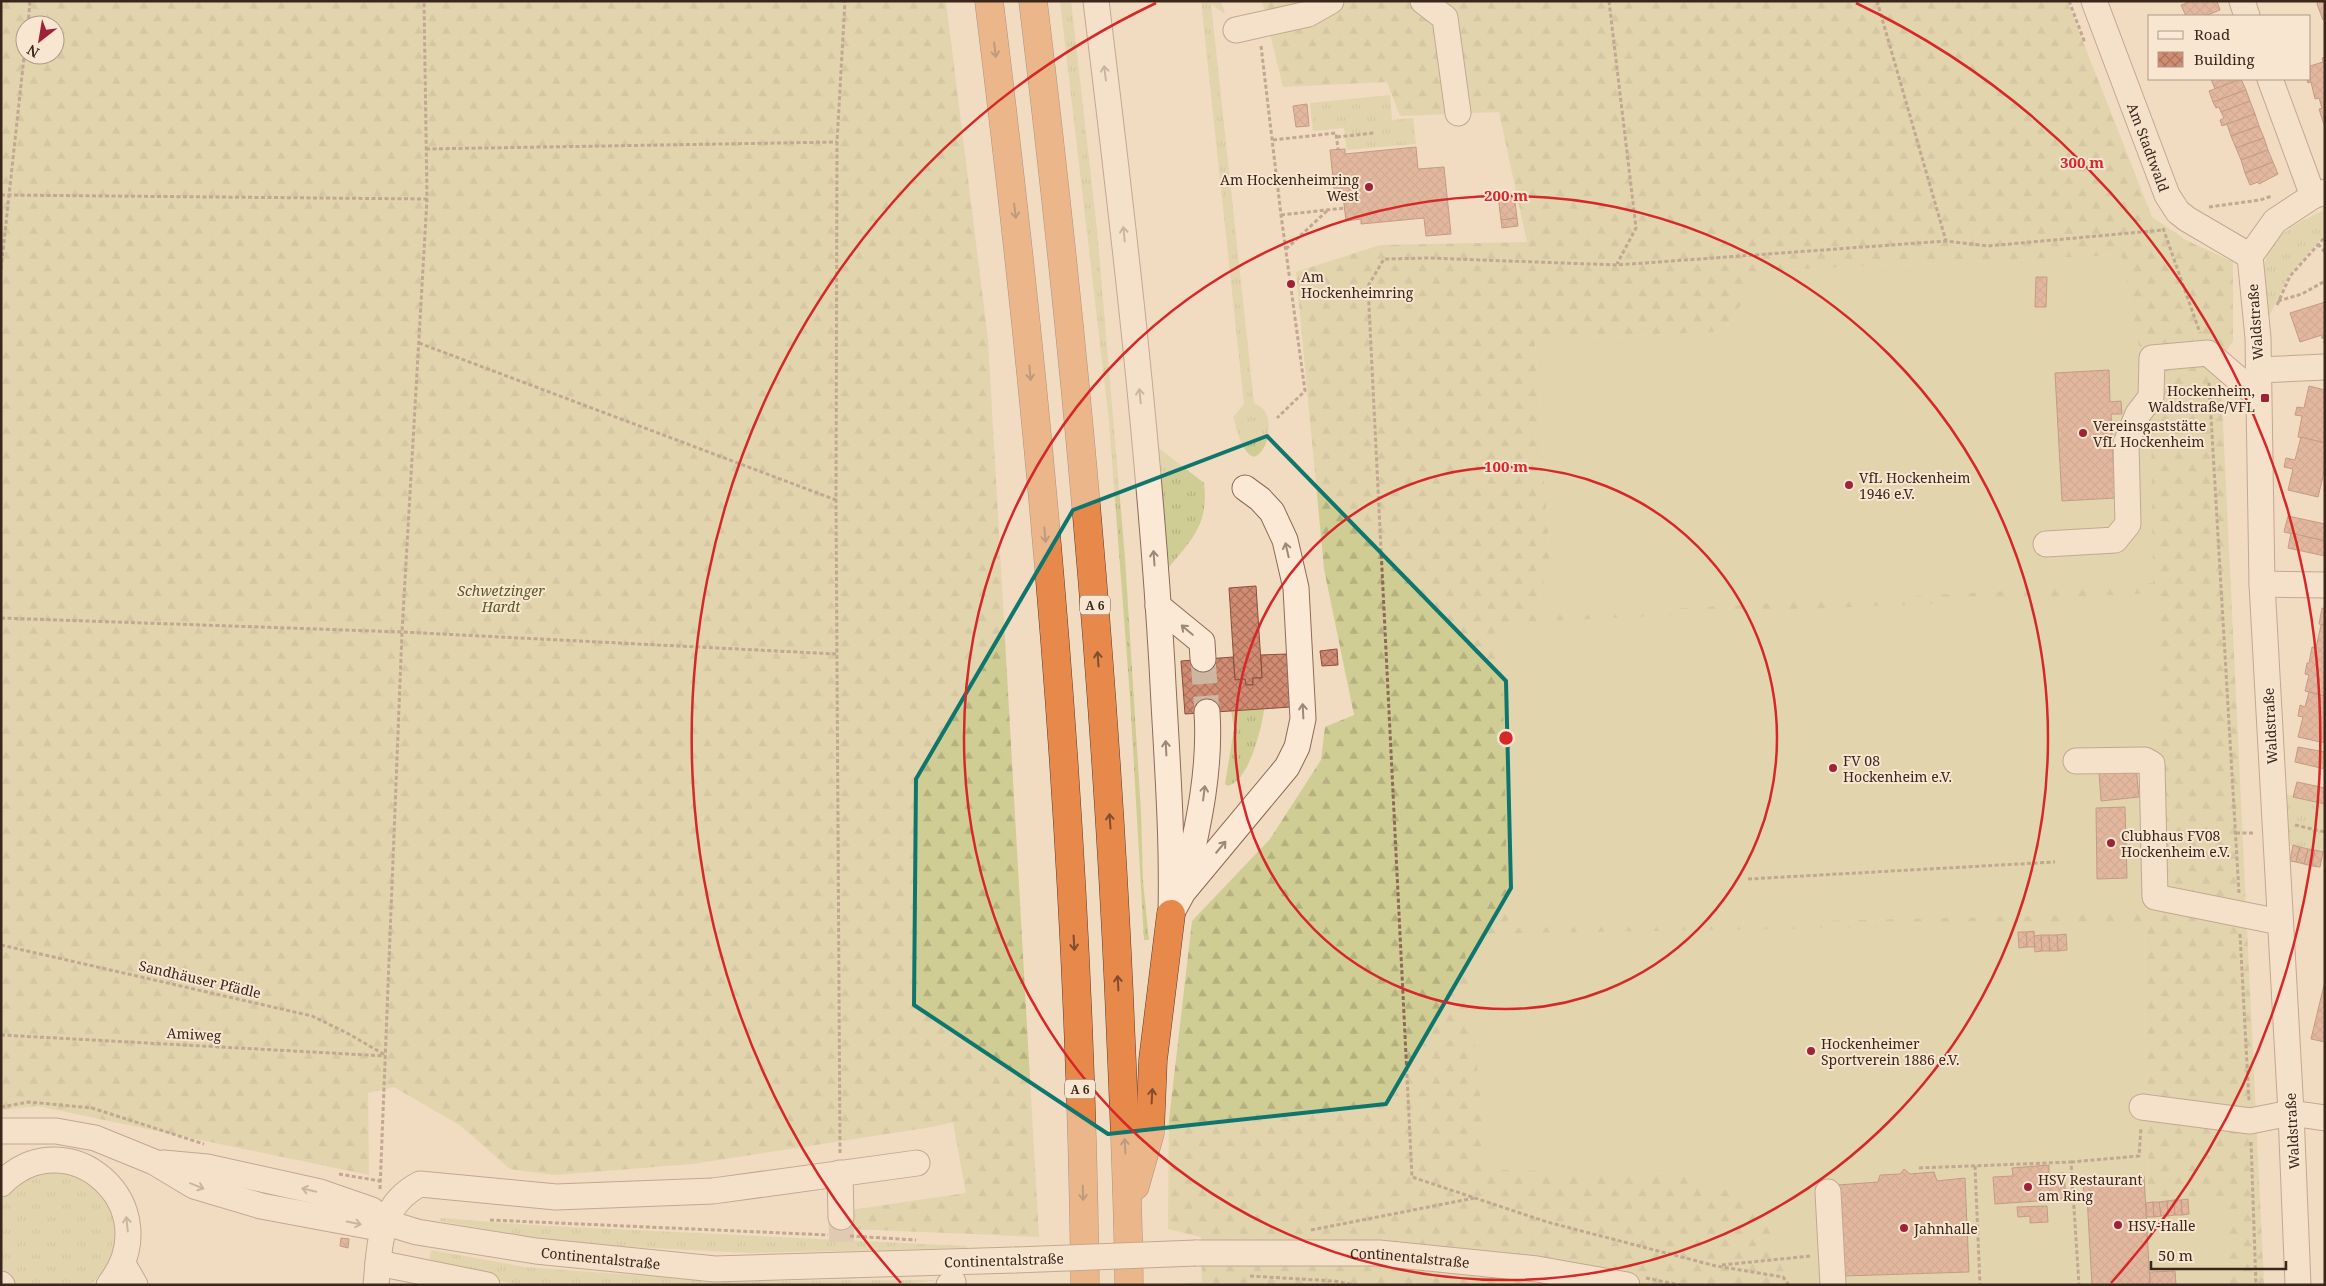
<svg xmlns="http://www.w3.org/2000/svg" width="2326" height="1286" font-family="'Noto Serif',serif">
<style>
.grass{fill:url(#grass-tufts)}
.forest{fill:url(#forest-firs);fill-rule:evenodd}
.garden{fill:#d0cd94}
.building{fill:url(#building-cross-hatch);stroke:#8d4e3b}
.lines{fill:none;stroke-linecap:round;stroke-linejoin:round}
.minor-tunnel{stroke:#cdb7a0;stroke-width:25;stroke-dasharray:25 12;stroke-linecap:butt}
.minor-casing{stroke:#8c6a57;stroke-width:27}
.highway-casing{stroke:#59392c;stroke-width:29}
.path{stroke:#8c6a57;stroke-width:3;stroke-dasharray:4 2.5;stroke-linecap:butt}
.minor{stroke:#fbe9d5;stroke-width:25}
.highway{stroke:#e7894b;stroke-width:28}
.minor-bridge-casing{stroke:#8c6a57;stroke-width:27;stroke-linecap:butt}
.minor-bridge{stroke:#fbe9d5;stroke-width:25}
.oneway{stroke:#804e2f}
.oneway2{stroke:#9b8878}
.marked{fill:none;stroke:#0f766e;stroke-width:4;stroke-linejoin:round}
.ring{fill:none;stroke:#d62828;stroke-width:2.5}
.poi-dot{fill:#a02238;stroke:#f8e6d1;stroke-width:2}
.labels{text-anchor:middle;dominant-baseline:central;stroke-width:4;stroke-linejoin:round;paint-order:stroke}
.shield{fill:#f8e6d1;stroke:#746052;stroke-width:1}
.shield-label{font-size:12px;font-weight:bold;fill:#3b261c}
.street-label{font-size:14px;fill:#3b261c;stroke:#f8e6d1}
.poi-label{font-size:14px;fill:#3b261c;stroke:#f8e6d1;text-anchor:start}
.park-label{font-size:14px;font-style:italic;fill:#545921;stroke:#f8e6d1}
.centre{fill:#d62828;stroke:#f8e6d1;stroke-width:2.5}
.ring-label{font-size:15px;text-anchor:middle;font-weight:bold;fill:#d62828;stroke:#f8e6d1;stroke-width:4;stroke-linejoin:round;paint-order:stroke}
</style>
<defs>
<pattern id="grass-tufts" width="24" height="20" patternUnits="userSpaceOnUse" patternTransform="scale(1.25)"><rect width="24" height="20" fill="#d0cd94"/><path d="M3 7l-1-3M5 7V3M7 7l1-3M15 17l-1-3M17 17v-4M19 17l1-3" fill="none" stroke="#b4b07f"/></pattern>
<pattern id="forest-firs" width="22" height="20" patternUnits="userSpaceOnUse" patternTransform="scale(1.25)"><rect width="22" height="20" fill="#d0cd94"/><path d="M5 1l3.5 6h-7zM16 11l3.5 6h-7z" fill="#b4b07f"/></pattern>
<pattern id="building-cross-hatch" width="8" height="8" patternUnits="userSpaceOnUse" patternTransform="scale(1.25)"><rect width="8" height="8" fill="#d28c74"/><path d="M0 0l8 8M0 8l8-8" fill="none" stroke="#ac725e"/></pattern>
</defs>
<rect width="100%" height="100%" fill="#f1dbc1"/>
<g class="grass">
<polygon points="1060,1 1071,1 1097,230 1125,558 1141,812 1143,882 1149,940 1144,940 1130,697 1109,421"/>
<path d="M 1201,1 L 1221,1 L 1225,14 L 1211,4 L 1254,403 C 1257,405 1262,407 1264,410 C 1273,422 1269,451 1254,457 C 1241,452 1237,430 1233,417 L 1244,404 Z"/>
<polygon points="1390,95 1392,120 1413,118 1416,144 1347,150 1344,128 1313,131 1310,103"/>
<path d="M 2325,210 L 2325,234 L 2289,275 L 2263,329 C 2263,259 2254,241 2325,210 Z"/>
<path d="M 1156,446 L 1204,483 C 1209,522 1193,539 1169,567 Z"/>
<path d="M 1265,703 C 1263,724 1250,780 1228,786 L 1225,784 L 1234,729 L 1230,704 Z"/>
<polygon points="2285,794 2325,803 2325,853 2286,844"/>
<path d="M 54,1172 C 60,1174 67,1174 73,1176 C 105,1187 125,1226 111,1258 C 106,1269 99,1277 90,1285 L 18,1285 L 9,1279 L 1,1267 L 1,1200 C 19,1182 29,1176 54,1172 Z"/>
<polygon points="441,1218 530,1225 966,1246 967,1248 750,1253 611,1246 524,1236 440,1221"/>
<polygon points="431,1250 525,1267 713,1281 935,1280 901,1285 520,1285 444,1269 430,1259"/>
</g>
<g class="forest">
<path d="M 1,1 L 946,1 L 988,340 L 1039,1237 L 852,1229 L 851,1210 L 966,1193 L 953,1122 L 932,1127 L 692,1164 L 555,1175 L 510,1169 L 461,1126 L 394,1087 L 368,1093 L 369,1175 L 37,1106 L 1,1110 ZM 25,25 L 55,25 L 55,55 L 25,55 Z"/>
<path d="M 1262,1 L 2067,1 L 2152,217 L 2186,240 L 2233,262 L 2233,341 L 2220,360 L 2264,1285 L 2226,1285 L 2226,1196 L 2148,1198 L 2144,923 L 1488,1169 L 1675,1174 L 1759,1199 L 1789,1285 L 1170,1285 L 1202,1282 L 1201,1237 L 1168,1229 L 1169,1120 L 1192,921 L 1270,839 L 1321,760 L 1325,727 L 1354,715 L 1324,569 L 1296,272 L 1380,245 L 1527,242 L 1499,112 L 1400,116 L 1387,82 L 1283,87 ZM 2121,255 L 2151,410 L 1538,603 L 1550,561 L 1535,340 L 1724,332 L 1762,271 Z"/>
</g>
<g class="garden">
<polygon points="2121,255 2151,410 2153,583 1539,616 1538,603 1550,561 1535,340 1724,332 1762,271"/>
<polygon points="2158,593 2166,913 1508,928 1501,623"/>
<polygon points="2144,923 2148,1198 2226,1196 2226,1285 1789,1285 1759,1199 1675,1174 1488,1169 1463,934"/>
</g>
<g class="building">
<polygon points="2192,1 2217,1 2220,10 2205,16 2186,16 2181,5"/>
<polygon points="2318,1 2325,1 2325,19 2323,20 2317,4"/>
<polygon points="2325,57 2325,128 2319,109 2322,108 2319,98 2315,99 2311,82 2308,83 2307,79 2310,79 2310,66 2323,62 2322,58"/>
<polygon points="2211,79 2241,79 2215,89"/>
<polygon points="2241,79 2246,90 2213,102 2209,91"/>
<polygon points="2246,90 2250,101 2221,112 2219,107 2216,108 2213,102"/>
<polygon points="2250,101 2255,114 2222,126 2220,120 2224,118 2221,112"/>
<polygon points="1307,104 1309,126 1296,127 1293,106"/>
<polygon points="2255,114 2259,126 2231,136 2227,124"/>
<polygon points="2259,126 2264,138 2236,148 2231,136"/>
<polygon points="2264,138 2268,150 2241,160 2236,148"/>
<polygon points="1416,147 1418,169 1444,167 1451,234 1426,236 1424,218 1361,224 1361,219 1346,221 1343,196 1335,197 1330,150 1345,149 1345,154"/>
<polygon points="2268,150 2273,162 2245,173 2241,160"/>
<polygon points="2273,162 2278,174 2259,184 2258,182 2250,185 2245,173"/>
<polygon points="1514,194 1517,218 1501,220 1498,196"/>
<polygon points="1517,218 1518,226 1502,228 1501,220"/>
<polygon points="2036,277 2047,277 2046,307 2035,307"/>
<polygon points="2325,302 2325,334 2300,342 2290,313"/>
<polygon points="2109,370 2110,402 2121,401 2122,414 2111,414 2115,498 2062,501 2055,373"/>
<polygon points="2309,386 2325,390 2325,443 2298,437 2302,416 2295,415 2297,407 2304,408"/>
<polygon points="2301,437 2325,443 2325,468 2318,497 2288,490 2293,469 2284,467 2286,458 2295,460"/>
<polygon points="2288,516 2325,524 2325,541 2284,532"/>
<polygon points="2291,533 2325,541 2325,556 2288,548"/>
<polygon points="1256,586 1262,678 1253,678 1253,685 1246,685 1245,679 1235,680 1229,588"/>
<polygon points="2322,608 2325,609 2325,625 2319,624"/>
<polygon points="2321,625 2325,625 2325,696 2305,691 2309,675 2305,674 2307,663 2309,663 2312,647 2316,648"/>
<polygon points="1337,649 1338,665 1322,666 1320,651"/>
<polygon points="1287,654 1291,707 1185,714 1181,661 1233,657 1235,680 1245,679 1246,685 1253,685 1253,678 1262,678 1261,655"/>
<polygon points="2309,692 2325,696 2325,743 2298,737 2303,717 2298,716 2300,705 2305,707"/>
<polygon points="2298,747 2325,752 2325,769 2295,762"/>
<polygon points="2136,767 2139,797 2101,801 2099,771"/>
<polygon points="2297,782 2325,788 2325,804 2293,797"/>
<polygon points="2125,807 2127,878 2097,879 2096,808"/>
<polygon points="2293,845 2300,847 2296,862 2290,861"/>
<polygon points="2300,847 2308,849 2304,864 2296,862"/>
<polygon points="2308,849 2315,850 2312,866 2304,864"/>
<polygon points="2315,850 2323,852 2320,867 2312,866"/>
<polygon points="2034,931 2035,947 2027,947 2026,932"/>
<polygon points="2018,932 2026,932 2027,947 2019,948"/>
<polygon points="2066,934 2067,950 2058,951 2057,935"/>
<polygon points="2041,935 2042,951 2035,952 2034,936"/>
<polygon points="2041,935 2049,935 2050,951 2042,951"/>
<polygon points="2049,935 2057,935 2058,951 2050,951"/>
<polygon points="2325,981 2325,1042 2311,1039"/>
<polygon points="2049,1165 2049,1174 2064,1173 2066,1199 1995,1204 1993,1177 2013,1176 2012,1168"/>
<polygon points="1904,1169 1910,1174 1934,1172 1937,1181 1965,1178 1969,1272 1844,1276 1838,1185 1878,1182 1880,1175 1900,1174"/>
<polygon points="2144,1176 2150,1284 2092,1285 2087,1196 2084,1196 2083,1179"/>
<polygon points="2188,1199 2189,1214 2182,1215 2181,1200"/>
<polygon points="2174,1200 2175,1215 2168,1216 2167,1201"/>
<polygon points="2174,1200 2181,1200 2182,1215 2175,1215"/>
<polygon points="2167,1201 2168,1216 2161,1216 2159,1202"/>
<polygon points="2153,1202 2154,1217 2147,1217 2146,1203"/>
<polygon points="2153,1202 2159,1202 2161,1216 2154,1217"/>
<polygon points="2047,1206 2048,1222 2030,1223 2030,1216 2018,1217 2017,1207"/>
<polygon points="341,1238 349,1239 348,1248 340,1246"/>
<polygon points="2175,1271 2176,1285 2150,1285 2150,1272"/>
</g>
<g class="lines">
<g class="minor-tunnel">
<polyline points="1203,659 1207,712"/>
<polyline points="841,1217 843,1285"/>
</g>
<g class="minor-casing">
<g id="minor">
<path d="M 1096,1 C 1123,222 1149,443 1162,665 C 1166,748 1173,831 1171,914"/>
<polyline points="1423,1 1445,18 1458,113"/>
<path id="s1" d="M 2094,1 L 2167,195 L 2178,212 L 2187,219 L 2250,256"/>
<polyline points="2242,1 2247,16"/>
<polyline points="1236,30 1308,14 1331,1"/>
<polyline points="2270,79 2313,196"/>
<polyline points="2258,370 2325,367"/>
<polyline points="2046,544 2115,540 2128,524 2126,443 2138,414 2151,397 2152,358 2208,353 2258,396"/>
<polyline points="2262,584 2325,585"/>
<polyline points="1158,606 1202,642 1203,659"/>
<polyline points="2076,761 2145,760 2152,764 2155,897 2280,922"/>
<path d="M 1184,889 C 1197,830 1211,773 1207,712"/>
<polyline points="1171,914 1183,892 1287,767 1297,747 1303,719 1296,588 1285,540 1272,512 1260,499 1245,488"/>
<polyline points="2142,1107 2250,1121 2291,1113 2325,1118"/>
<polyline points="1,1131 56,1131 95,1138 154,1162 194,1186 261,1206 368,1226 384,1222"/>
<polyline points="163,1163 207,1167 320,1192 372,1210 384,1222"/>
<polyline points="840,1173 841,1217"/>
<path d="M 1,1184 C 67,1116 171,1206 109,1285"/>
<polyline points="1828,1192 1833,1285"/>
<path id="s2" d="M 384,1222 L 417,1232 L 536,1251 L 715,1269 L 1015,1260"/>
<path id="s3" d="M 1196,1253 L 1379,1253 L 1537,1269 L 1627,1285"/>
<polyline points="378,1263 487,1285"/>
<polyline points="123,1264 135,1285"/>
<polyline points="1,1284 2,1285"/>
<path d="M 376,1285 C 380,1244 379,1205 420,1184 L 556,1197 L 713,1191 L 917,1163"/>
<polyline points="949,1285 953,1282"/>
<polyline points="2298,1285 2291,1113 2262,584 2258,338 2250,256 2275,221 2313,196 2325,192"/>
</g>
</g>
<g class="highway-casing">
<g id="highway">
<path d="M 989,1 C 1042,427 1080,856 1085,1285"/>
<path d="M 1033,1 C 1073,331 1104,662 1119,994 C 1123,1091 1128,1188 1129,1285"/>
<polyline points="1135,1186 1150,1133 1153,1060 1171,914"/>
</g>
</g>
<g class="path">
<polyline points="1609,1 1636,228 1617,264"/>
<polyline points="1877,1 1946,241 1988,246 2163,230"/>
<polyline points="2069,1 2085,43"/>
<polyline points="28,25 30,1"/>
<polyline points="1261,46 1281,215 1305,391 1277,418"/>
<polyline points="1337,137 1374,133"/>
<polyline points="1273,140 1336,133 1338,149"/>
<polyline points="426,149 837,142"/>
<polyline points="1,195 427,199"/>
<polyline points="2209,207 2260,200 2272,196"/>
<polyline points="1281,215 1345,208"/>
<polyline points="2163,228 2200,333"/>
<polyline points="2318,244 2325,252"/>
<polyline points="1286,249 1329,209"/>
<polyline points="1,269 25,48"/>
<polyline points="2278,301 2302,294 2325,281"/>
<polyline points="2277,305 2290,276 2325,237"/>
<polyline points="2322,335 2325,343"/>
<polyline points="419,343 836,500"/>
<polyline points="2209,383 2239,893"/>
<polyline points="1,618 402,632 836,654"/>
<polyline points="2295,825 2325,832"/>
<polyline points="2236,833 2255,833"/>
<polyline points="1748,879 2055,862"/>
<polyline points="2240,934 2249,1101"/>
<polyline points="1,945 312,1016 349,1034 385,1055"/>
<polyline points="1,1035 385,1056"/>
<polyline points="1,1107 29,1102 92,1108 204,1144"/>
<polyline points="2251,1142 2256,1285"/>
<polyline points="840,1153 836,500 837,142 845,1"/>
<polyline points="2071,1162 2139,1156 2141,1128"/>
<polyline points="1975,1166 1980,1285"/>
<polyline points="1919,1168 2071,1162 2079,1285"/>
<polyline points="339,1174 380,1181"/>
<polyline points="380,1189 402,632 427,199 424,1"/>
<polyline points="490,1220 828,1235"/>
<polyline points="1311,1230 1474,1198"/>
<polyline points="850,1236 916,1240"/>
<polyline points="1722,1265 1810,1256"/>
<polyline points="1250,1276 1334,1281 1356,1285"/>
<polyline points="1646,1278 1680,1285"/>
<polyline points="1789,1285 1783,1277 1716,1266 1547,1222 1412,1177 1368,286 1384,259 1428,258 1617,265 1946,241"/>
</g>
<use href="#minor" class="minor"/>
<use href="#highway" class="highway"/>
<g class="minor-bridge-casing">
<polyline id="minor-bridge" points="1015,1260 1196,1253"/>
</g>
<use href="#minor-bridge" class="minor-bridge"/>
</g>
<defs><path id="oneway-shaft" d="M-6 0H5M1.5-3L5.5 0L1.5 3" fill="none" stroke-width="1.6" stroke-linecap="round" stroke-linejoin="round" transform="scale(1.25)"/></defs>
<g class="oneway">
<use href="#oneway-shaft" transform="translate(995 50) rotate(83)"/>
<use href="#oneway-shaft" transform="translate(1015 211) rotate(83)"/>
<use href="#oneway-shaft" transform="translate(1030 373) rotate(85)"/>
<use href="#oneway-shaft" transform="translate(1045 535) rotate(85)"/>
<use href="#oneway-shaft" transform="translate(1098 659) rotate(-94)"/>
<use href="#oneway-shaft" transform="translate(1110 821) rotate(-94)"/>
<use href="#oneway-shaft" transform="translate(1074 943) rotate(87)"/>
<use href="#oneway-shaft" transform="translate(1118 983) rotate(-93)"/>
<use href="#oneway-shaft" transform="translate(1152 1096) rotate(-87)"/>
<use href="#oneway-shaft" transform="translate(1125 1146) rotate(-93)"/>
<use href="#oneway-shaft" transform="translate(1083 1193) rotate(88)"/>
</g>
<g class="oneway2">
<use href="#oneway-shaft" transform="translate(1105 73) rotate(-97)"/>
<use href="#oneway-shaft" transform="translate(1124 234) rotate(-96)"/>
<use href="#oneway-shaft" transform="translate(1140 396) rotate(-96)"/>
<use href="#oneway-shaft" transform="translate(1287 550) rotate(-103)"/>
<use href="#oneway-shaft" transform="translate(1154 558) rotate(-94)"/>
<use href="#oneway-shaft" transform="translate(1187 630) rotate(-140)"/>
<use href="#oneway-shaft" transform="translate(1303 711) rotate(-93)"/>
<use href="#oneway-shaft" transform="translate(1166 748) rotate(-93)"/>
<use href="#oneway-shaft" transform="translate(1204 793) rotate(-83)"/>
<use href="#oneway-shaft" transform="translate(1221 847) rotate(-50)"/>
<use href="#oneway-shaft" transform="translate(197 1186) rotate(22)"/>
<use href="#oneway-shaft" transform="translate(309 1190) rotate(-167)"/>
<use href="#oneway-shaft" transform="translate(354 1223) rotate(11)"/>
<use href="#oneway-shaft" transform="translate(127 1224) rotate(-96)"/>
</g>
<path d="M0 0H2326V1286H0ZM 1267,436 L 1506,681 L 1511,888 L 1386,1104 L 1108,1134 L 914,1005 L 916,779 L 1073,510 Z" fill="#f1dbc1" fill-opacity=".55" fill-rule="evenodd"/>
<path class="marked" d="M 1267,436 L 1506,681 L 1511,888 L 1386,1104 L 1108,1134 L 914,1005 L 916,779 L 1073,510 Z"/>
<g class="ring">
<circle cx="1506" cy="738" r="271"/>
<circle cx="1506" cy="738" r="542"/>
<path d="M901 1283A814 814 0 0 1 1156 3M1856 3A814 814 0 0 1 2111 1283"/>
</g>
<g class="poi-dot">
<circle cx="1369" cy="187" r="5"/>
<circle cx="1291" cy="284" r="5"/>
<rect x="2260" y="393" width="10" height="10" rx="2.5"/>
<circle cx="2083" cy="433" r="5"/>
<circle cx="1849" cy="485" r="5"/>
<circle cx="1833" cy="768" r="5"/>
<circle cx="2111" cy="843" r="5"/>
<circle cx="1811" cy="1051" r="5"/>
<circle cx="2028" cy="1187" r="5"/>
<circle cx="2118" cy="1225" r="5"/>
<circle cx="1904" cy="1228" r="5"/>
</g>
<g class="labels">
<g class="shield">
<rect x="1080" y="595.5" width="30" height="19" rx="4"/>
<rect x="1065" y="1079.5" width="30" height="19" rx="4"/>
</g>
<g class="shield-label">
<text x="1095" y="605">A 6</text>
<text x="1080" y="1089">A 6</text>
</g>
<g class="street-label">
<text stroke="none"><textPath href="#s1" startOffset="156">Am Stadtwald</textPath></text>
<text transform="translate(2255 322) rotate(-94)">Waldstraße</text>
<text transform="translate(2270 726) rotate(-93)">Waldstraße</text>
<text transform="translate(200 979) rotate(13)">Sandhäuser Pfädle</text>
<text transform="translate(194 1034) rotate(3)">Amiweg</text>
<text transform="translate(2292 1131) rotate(-93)">Waldstraße</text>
<text stroke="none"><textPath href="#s2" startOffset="220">Continentalstraße</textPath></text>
<text stroke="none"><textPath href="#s3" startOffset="214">Continentalstraße</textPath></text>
<text transform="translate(1004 1260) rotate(-2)">Continentalstraße</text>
</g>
<g class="poi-label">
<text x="1359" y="179" text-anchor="end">Am Hockenheimring<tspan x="1359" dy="16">West</tspan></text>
<text x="1301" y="276">Am<tspan x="1301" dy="16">Hockenheimring</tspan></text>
<text x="2255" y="390" text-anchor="end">Hockenheim,<tspan x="2255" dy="16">Waldstraße/VFL</tspan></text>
<text x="2093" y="425">Vereinsgaststätte<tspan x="2093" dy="16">VfL Hockenheim</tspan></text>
<text x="1859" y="477">VfL Hockenheim<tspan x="1859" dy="16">1946 e.V.</tspan></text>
<text x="1843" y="760">FV 08<tspan x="1843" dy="16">Hockenheim e.V.</tspan></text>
<text x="2121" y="835">Clubhaus FV08<tspan x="2121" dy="16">Hockenheim e.V.</tspan></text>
<text x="1821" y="1043">Hockenheimer<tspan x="1821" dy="16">Sportverein 1886 e.V.</tspan></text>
<text x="2038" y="1179">HSV Restaurant<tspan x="2038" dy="16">am Ring</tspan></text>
<text x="2128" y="1225">HSV-Halle</text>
<text x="1914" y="1228">Jahnhalle</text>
</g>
<g class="park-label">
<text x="501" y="590">Schwetzinger<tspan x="501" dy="16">Hardt</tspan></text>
</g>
</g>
<circle cx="1506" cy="738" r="8" class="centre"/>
<g class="ring-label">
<text x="2082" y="168">300 m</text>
<text x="1506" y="201">200 m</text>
<text x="1506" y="472">100 m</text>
</g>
<rect width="2326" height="1286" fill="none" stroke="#3b261c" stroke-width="5"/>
<rect x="2148" y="15" width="162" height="65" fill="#f8e6d1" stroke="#ac9989"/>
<rect x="2158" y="31" width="25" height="8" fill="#fbe9d5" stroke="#ac9989"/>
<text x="2194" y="40" font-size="15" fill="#3b261c">Road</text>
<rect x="2158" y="52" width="25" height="15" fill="url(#building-cross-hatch)" stroke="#ac9989"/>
<text x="2194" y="65" font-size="15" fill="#3b261c">Building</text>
<g transform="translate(40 40) rotate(211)"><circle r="24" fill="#f8e6d1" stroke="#ac9989"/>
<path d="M0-4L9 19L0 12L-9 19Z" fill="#a02238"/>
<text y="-8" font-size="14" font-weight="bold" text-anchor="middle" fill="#3b261c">N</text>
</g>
<path d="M2151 1261v8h135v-8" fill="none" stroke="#3b261c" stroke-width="2.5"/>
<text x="2158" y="1261" font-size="15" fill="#3b261c" stroke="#f8e6d1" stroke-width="4" paint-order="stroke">50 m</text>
</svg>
